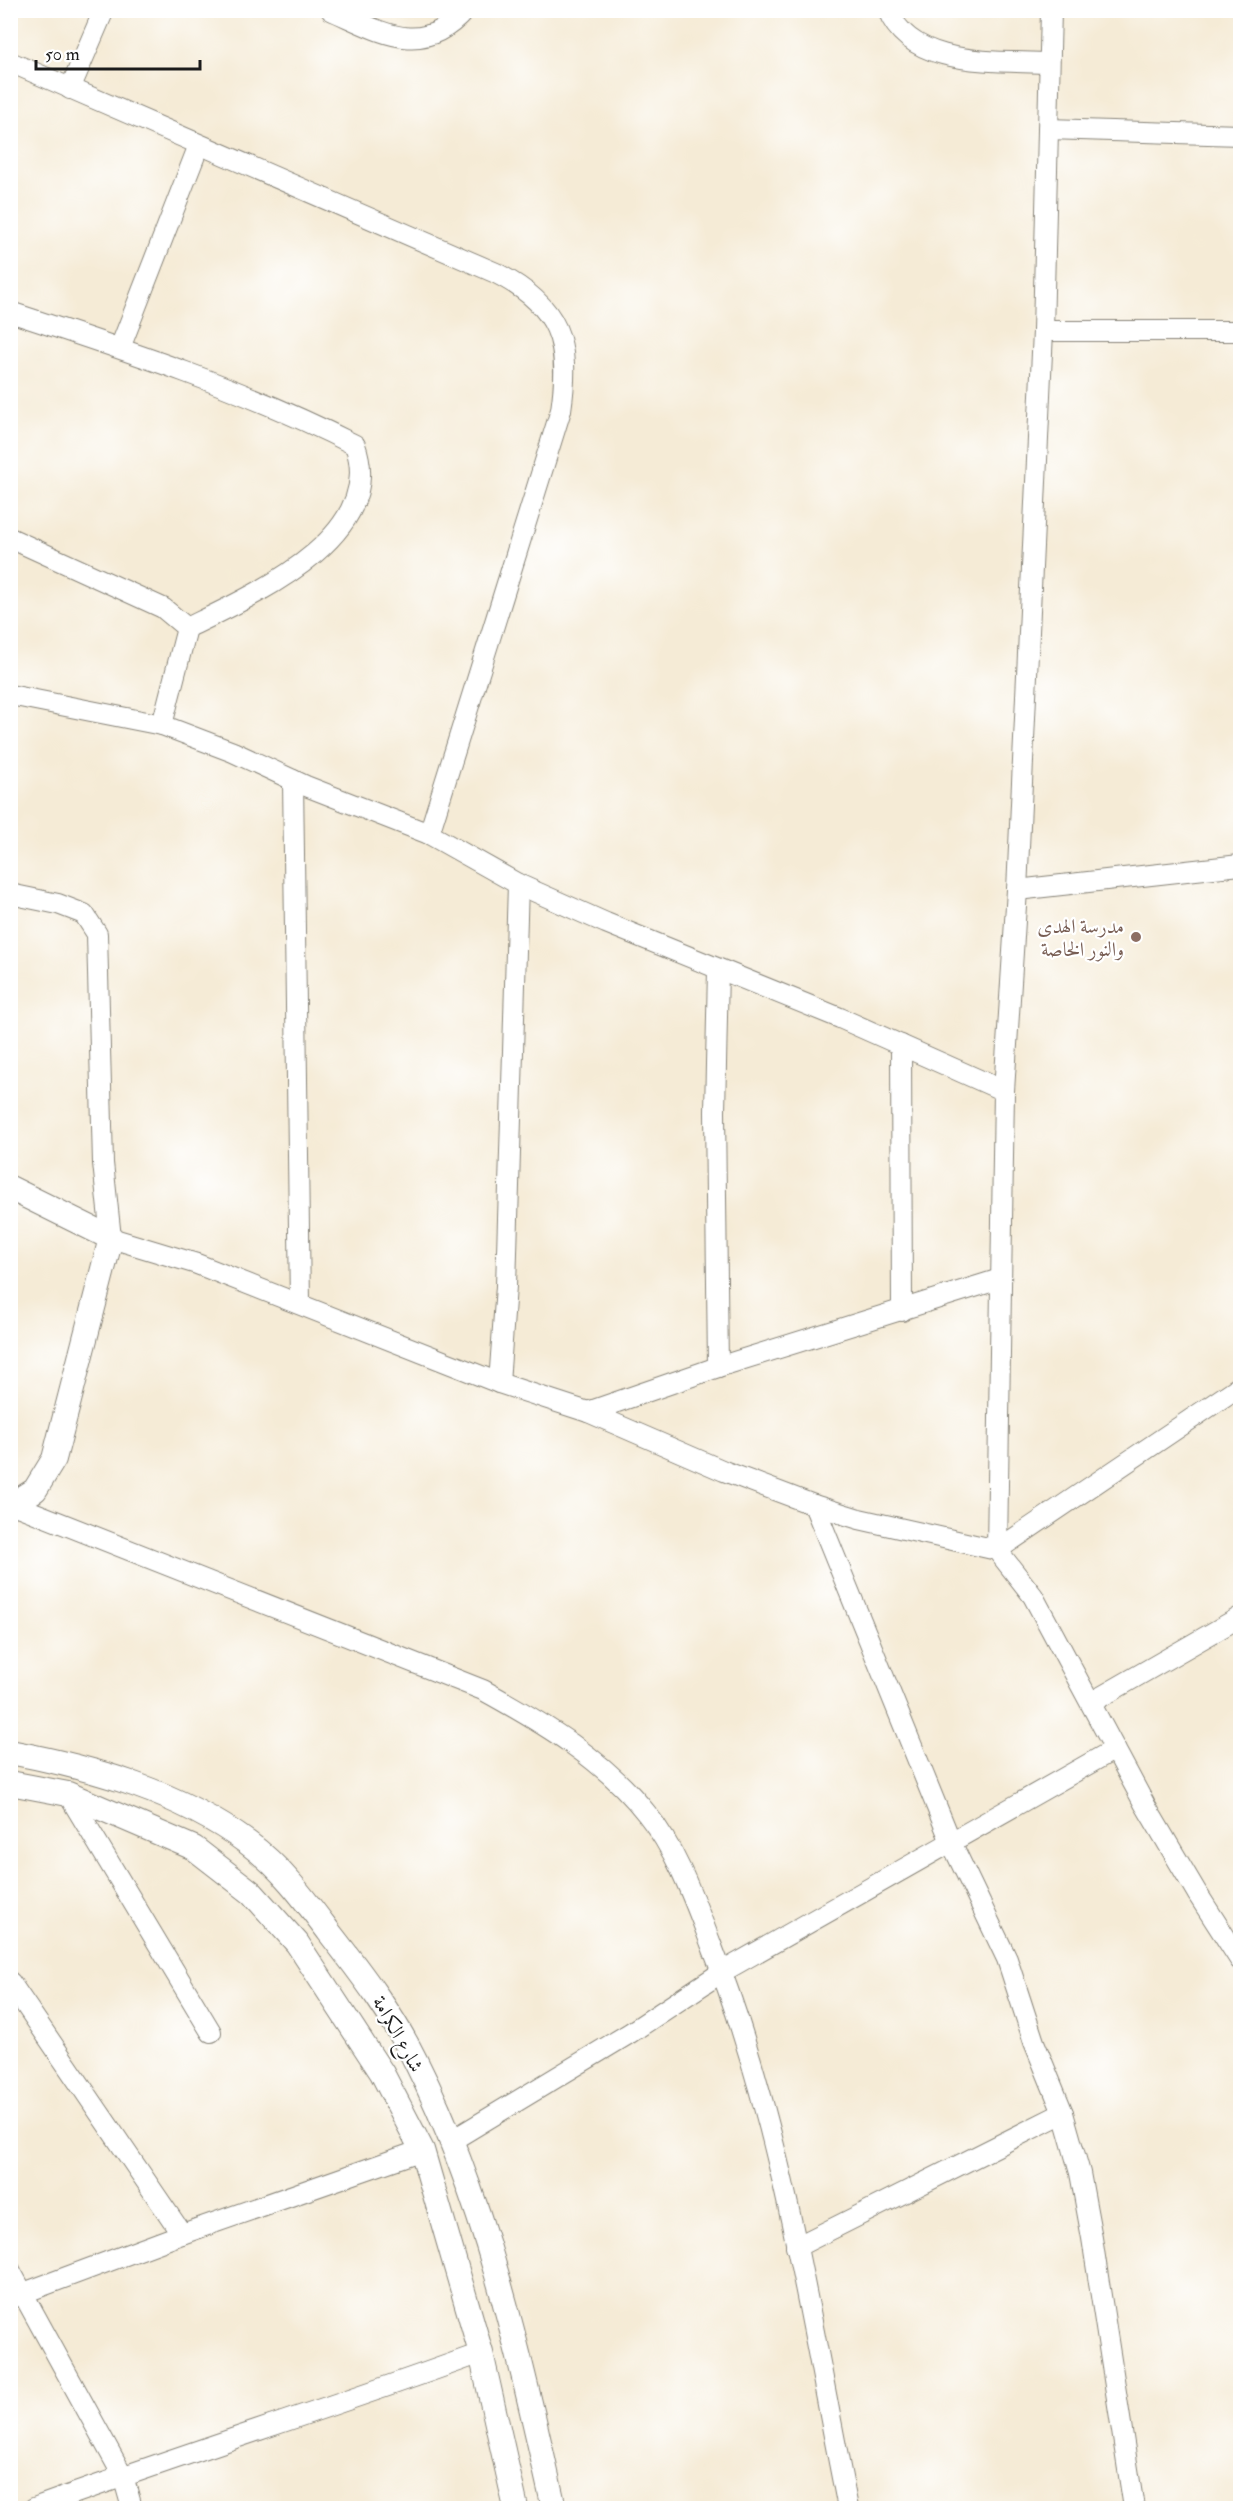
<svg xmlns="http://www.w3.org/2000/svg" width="1251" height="2519" font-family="'IM FELL Double Pica',Amiri,serif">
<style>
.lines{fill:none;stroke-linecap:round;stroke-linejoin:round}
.minor-casing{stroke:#888479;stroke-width:22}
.tertiary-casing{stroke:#888479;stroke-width:26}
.minor{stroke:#fff;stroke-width:20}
.tertiary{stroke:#fff;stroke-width:24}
.education-dot{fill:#8d6e63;stroke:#fff;stroke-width:2}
.labels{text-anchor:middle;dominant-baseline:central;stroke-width:4.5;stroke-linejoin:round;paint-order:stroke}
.education-label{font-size:20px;fill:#785e54;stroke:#fff;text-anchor:end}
.street-label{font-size:20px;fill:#1c1c1c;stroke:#fff}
</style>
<rect width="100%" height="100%" fill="#fff"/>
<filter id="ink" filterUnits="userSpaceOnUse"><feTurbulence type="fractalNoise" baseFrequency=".0167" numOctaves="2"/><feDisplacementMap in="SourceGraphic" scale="12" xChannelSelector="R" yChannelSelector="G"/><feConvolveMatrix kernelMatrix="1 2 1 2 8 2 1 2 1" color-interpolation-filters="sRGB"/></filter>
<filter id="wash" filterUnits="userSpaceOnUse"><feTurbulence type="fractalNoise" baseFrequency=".008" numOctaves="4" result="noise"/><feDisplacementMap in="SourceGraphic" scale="24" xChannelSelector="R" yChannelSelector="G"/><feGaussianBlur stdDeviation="1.35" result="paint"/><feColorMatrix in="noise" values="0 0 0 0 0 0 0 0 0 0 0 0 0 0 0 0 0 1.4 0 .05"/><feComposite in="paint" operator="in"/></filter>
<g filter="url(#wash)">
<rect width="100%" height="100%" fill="#f5ebd6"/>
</g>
<g filter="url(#ink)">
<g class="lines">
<g class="minor-casing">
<g id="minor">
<path d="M 331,10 C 382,32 422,59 465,10"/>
<path d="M 888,10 C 911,69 998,60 1049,63"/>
<path d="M 10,62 L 496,273 C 560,306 571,342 561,410 L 429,834"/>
<polyline points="70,89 104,10"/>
<polyline points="1048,129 1240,135"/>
<path d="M 10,312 C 126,350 245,389 355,445 C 388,537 252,596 187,628"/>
<polyline points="1043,331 1240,331"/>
<polyline points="120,348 199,145"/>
<polyline points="10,538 163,608 187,628 162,725"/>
<polyline points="10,695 162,725 233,752 306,786 429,834 518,884 606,923 840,1018 1004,1091"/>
<polyline points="293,780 300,1304"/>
<polyline points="1017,890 1240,865"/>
<polyline points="10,894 58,904 84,914 97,934 103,1163 111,1238 197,1264 499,1383 588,1412 724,1471 814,1505 859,1519 997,1550 1033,1596 1145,1805 1197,1893 1240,1960"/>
<polyline points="901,1045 902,1311"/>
<polyline points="718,1367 715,1112 718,969"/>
<polyline points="499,1383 506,1286 518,884"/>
<polyline points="588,1412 718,1367 1000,1279"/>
<path d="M 10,1503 L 483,1690 C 543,1723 604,1759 647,1814 C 677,1851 694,1900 711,1944 C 782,2124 810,2319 848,2508"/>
<polyline points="814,1505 951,1842 1007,1959 1034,2042 1063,2113 1080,2173 1092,2238 1134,2508"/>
<polyline points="997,1550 1004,1091 1017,890 1043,331 1051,10"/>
<polyline points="997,1550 1240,1386"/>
<polyline points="1092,1702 1240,1617"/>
<polyline points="68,1794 211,2032"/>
<polyline points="10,1982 182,2234"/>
<polyline points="451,2141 630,2033 722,1972 1115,1749"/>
<polyline points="796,2247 1063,2113"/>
<polyline points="10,2270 123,2476 132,2508"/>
<polyline points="10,2298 182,2234 422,2150"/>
<path d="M 34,2508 C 182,2454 333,2407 481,2353"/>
</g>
</g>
<g class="tertiary-casing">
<g id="tertiary">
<polyline points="10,1188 111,1238 54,1459 35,1490 10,1506"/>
<path d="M 10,1752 C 94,1768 179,1792 248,1843 C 281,1867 305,1900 329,1932 C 361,1973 393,2015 416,2062 C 486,2201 520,2357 554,2508"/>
<polyline points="10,1783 68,1794 194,1848 252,1893 297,1943 382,2073 422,2150 481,2353 516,2508"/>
</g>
</g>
<use href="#minor" class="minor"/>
<use href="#tertiary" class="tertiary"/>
</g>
</g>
<circle class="education-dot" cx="1136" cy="937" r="6"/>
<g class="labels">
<g class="education-label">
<text x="1124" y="926">مدرسة الهدى<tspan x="1124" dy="23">والنور الخاصة</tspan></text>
</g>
<g class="street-label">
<text transform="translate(398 2034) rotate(61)">شارع الكرامة</text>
</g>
</g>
<rect width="1251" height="2519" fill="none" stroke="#fff" stroke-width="36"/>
<path d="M36 60v9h164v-9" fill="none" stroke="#1c1c1c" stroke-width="3"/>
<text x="45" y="60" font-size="18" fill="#1c1c1c" stroke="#ffffff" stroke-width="4.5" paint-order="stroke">50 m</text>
</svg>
